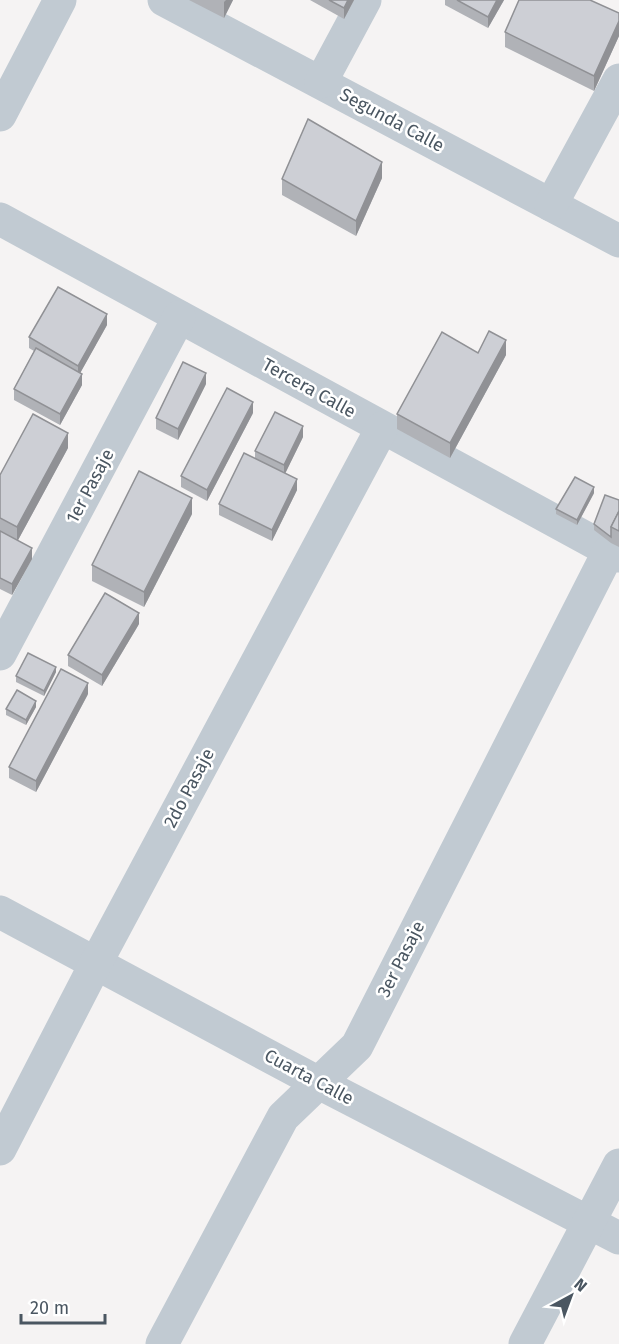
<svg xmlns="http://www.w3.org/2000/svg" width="619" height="1344" font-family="'Fira Sans',sans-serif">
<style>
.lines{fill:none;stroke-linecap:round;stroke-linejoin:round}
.minor{stroke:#c1cad2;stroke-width:33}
.wall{fill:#b0b2b7}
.shaded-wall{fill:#909195}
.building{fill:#cdcfd5;stroke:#909195;stroke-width:1.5}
.labels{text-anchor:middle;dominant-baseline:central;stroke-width:5;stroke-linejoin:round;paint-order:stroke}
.street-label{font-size:18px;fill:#4a5661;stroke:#fff}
</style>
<rect width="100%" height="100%" fill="#f5f3f3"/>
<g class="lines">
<g class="minor">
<polyline points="164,0 619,241"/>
<polyline points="321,82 365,0"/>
<polyline points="0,115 60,0"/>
<polyline points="551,205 619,80"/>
<polyline points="0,219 619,556"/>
<polyline points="0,654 179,317"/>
<polyline points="0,912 319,1083 619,1238"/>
<polyline points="0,1149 96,963 382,428"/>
<polyline points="162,1344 283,1117 357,1046 609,551"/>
<polyline points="525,1344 619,1165"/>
</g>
</g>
<g class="wall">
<polygon points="189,0 233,0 224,18"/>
<polygon points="310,0 354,0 344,19"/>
<polygon points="445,0 504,0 488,28 445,5"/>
<polygon points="619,13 619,36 594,91 505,47 505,32"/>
<polygon points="382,178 356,236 282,195 282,179"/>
<polygon points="107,325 80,373 82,385 60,425 14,400 14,389 34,351 29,348 29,337"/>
<polygon points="478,353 506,355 450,458 397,429 397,414"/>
<polygon points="206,384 178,440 156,429 156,418"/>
<polygon points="253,413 207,501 181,487 181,476"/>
<polygon points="303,437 285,473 297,490 272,541 219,515 219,504 255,459 255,451"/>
<polygon points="68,448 18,540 32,559 12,595 0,589 0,475"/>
<polygon points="594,493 577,525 556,514 556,509"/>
<polygon points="619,500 619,547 611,543 594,530 594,524"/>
<polygon points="192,514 144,607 92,581 92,565"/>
<polygon points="139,624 102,686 68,666 68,655"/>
<polygon points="56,672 44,696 16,682 16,676"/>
<polygon points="88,694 36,792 9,778 9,767"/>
<polygon points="36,707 26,725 6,715 6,709"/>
</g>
<g class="shaded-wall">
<polygon points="226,0 233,0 224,18 224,2"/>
<polygon points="348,0 354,0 344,19 344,8"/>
<polygon points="497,0 504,0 488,28 488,17"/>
<polygon points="619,21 619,36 594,91 594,76"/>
<polygon points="382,162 382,178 356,236 356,221"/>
<polygon points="107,314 107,325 78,377 78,366"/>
<polygon points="506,340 506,355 450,458 450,443"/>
<polygon points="206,373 206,384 178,440 178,429"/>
<polygon points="82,374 82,385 60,425 60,414"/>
<polygon points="253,402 253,413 207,501 207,490"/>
<polygon points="303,426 303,437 284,476 284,465"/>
<polygon points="68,433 68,448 17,542 17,527"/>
<polygon points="297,479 297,490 272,541 272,530"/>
<polygon points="594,487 594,493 577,525 577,520"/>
<polygon points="192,498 192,514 144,607 144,592"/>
<polygon points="32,548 32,559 12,595 12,584"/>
<polygon points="139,613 139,624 102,686 102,675"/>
<polygon points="56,667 56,672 44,696 44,691"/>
<polygon points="88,683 88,694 36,792 36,781"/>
<polygon points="36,701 36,707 26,725 26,720"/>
</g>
<g class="building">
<polygon points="329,0 348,0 344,8"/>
<polygon points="457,0 497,0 488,17"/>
<polygon points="519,0 590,0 619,13 619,21 594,76 505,32"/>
<polygon points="308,119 382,162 356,221 282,179"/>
<polygon points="58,287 107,314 78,366 29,337"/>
<polygon points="489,331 506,340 450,443 397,414 442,332 478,353"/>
<polygon points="36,348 82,374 60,414 14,389"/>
<polygon points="183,362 206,373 178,429 156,418"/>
<polygon points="227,388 253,402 207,490 181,476"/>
<polygon points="275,412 303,426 284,465 255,451"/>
<polygon points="33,414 68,433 17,527 0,518 0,475"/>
<polygon points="244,453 297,479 272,530 219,504"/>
<polygon points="139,471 192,498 144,592 92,565"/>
<polygon points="575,477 594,487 577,520 556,509"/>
<polygon points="605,495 619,500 619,511 611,527 611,537 594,524"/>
<polygon points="619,511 619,531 611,527"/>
<polygon points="0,531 32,548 12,584 0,578"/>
<polygon points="105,593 139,613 102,675 68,655"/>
<polygon points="28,653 56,667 44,691 16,676"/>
<polygon points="61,669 88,683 36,781 9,767"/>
<polygon points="17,690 36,701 26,720 6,709"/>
</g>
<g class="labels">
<g class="street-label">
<text transform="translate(392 120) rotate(28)">Segunda Calle</text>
<text transform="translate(309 388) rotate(29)">Tercera Calle</text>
<text transform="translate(90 486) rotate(-62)">1er Pasaje</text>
<text transform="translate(189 788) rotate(-62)">2do Pasaje</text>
<text transform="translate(401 959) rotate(-63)">3er Pasaje</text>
<text transform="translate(309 1077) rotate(28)">Cuarta Calle</text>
</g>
</g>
<g transform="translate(571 1296) rotate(41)" stroke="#ffffff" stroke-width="4.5" paint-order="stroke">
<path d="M0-4.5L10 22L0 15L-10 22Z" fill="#4a5661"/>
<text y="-9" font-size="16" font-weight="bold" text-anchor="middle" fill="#4a5661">N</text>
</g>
<path d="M21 1314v9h84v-9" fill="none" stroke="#4a5661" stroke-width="3"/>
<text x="30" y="1314" font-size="18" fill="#4a5661" stroke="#ffffff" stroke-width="4.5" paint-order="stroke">20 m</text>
</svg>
